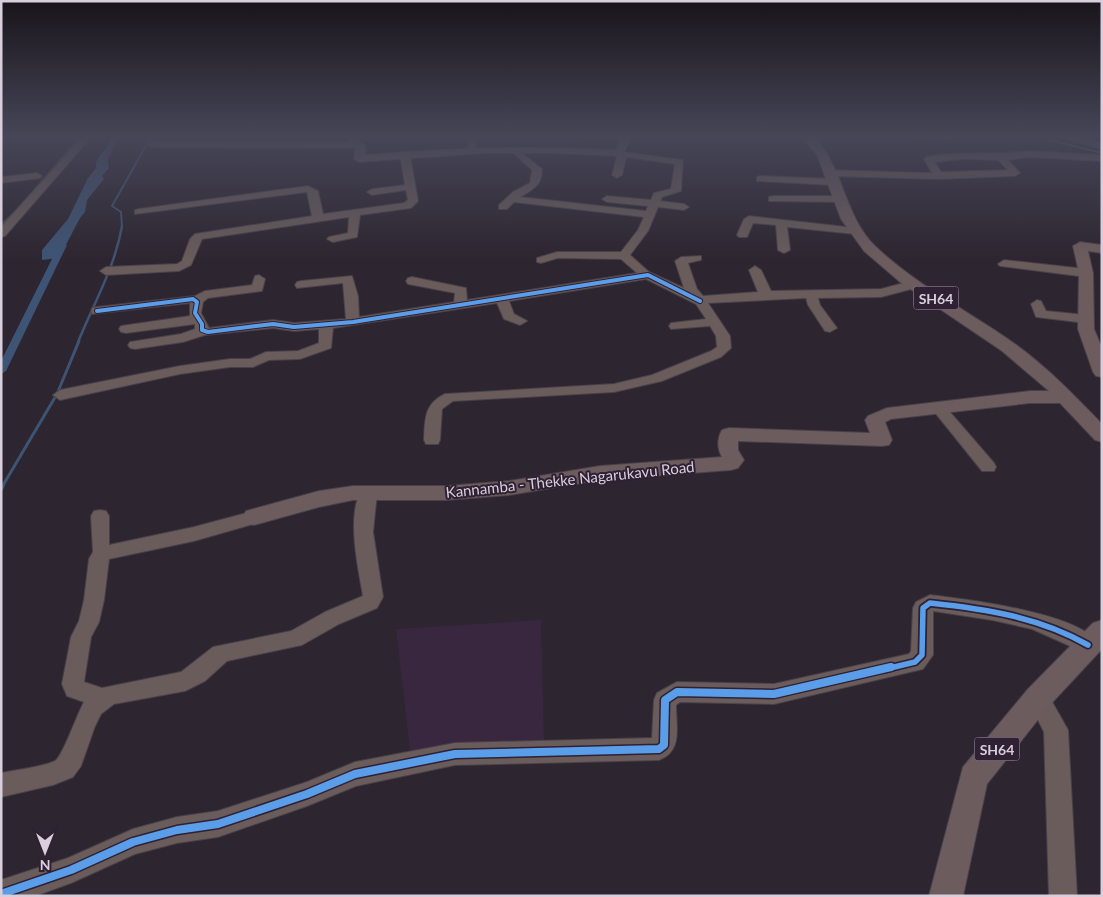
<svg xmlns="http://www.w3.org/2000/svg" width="1103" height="897" font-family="Lato,sans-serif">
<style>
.built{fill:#39273f}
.water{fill:#3e5474}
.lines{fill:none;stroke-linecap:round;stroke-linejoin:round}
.stream-far3{stroke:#3e5474;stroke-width:2}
.stream-far2{stroke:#3e5474;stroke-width:2.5}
.stream-far1{stroke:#3e5474;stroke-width:3}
.stream{stroke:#3e5474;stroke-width:4}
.canal{fill:#3e5474;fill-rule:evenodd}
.minor-casing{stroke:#48414a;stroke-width:2}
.major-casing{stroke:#48414a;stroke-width:2}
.minor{fill:#695c5a;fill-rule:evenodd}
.major{fill:#6c5c5d;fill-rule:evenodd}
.rail{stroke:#686063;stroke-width:2}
.cycleway-far2-casing{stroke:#2f2034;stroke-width:6}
.cycleway-far1-casing{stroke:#2f2034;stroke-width:9}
.cycleway-casing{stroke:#2f2034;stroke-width:11}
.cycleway-far2{stroke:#5a9eea;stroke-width:4}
.cycleway-far1{stroke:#5a9eea;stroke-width:5.5}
.cycleway{stroke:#5a9eea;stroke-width:8}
.labels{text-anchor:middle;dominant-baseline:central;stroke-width:4;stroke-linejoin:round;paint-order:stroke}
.shield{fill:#2f2034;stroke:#a69aaa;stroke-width:1}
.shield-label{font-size:14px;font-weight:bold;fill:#d9cfdc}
.street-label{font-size:15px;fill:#d9cfdc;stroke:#2f2034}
</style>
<rect width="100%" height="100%" fill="#2d252f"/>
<polygon class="built" points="541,620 544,743 410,751 396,629"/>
<polygon class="water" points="104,150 113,150 108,158 109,168 102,176 104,179 87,200 85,212 80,218 59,258 42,260 42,250 68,219 88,178 96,168 96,162"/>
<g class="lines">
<g class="stream-far3">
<polyline points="31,194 82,135"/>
<polyline points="1,225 17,210"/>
<polyline points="122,227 121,212 112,206 152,135"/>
</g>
<path class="stream-far2" d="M 78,342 C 94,303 115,267 122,226"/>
<polyline class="stream-far1" points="2,487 57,394 79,341"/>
<polyline class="stream" points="1,489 3,485"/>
<g class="canal">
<polygon points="113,135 119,135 105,163 100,164 99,163"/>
<polygon points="60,243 67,245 6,371 1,374 1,361"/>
</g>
<g class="minor-casing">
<g id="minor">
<polygon points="84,135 93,135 5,236 1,237 1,227"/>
<polygon points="352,135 361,135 354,147 348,147 347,145"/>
<polygon points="464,135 473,135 477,143 474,153 467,151 469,143"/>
<polygon points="580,135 631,135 632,137 628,140 584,138"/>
<polygon points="906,135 954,135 955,137 951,140 910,138"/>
<polygon points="152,142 308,142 312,145 308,148 149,147 149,143"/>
<path d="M 514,147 L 542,169 C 542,186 533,189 520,197 L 646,211 L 648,206 L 607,202 L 602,199 L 607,196 L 651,200 L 654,193 L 671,189 L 675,164 L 626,157 L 622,175 L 617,178 L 612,175 L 617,156 L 613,153 L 615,151 L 683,160 L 681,191 L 662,197 L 660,201 L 684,204 L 689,207 L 684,210 L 658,207 L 648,231 L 630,255 L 649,272 L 684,288 L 675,261 L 681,257 L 701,256 L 701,260 L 688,263 L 697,289 L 703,296 L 758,292 L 749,270 L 755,266 L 761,270 L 771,291 L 881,289 L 915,280 L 921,284 L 919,287 L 881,297 L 818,298 L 820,305 L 837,328 L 830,332 L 825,331 L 808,305 L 806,298 L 708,303 L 730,336 L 731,348 L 721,357 L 662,381 L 614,392 L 453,401 L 442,409 L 440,440 L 438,444 L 426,444 L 424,440 C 425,419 424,404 445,394 L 614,384 L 652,375 L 711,351 L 717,347 L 716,336 L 710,326 L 671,329 L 669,326 L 671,323 L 706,319 L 696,304 L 646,279 L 509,301 L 514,314 L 527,321 L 520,325 L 504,319 L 497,303 L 333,328 L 331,348 L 300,359 L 269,360 L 253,367 L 230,367 L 180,374 L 60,400 L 53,395 L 60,390 L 180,366 L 230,359 L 250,359 L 266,352 L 298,351 L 319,343 L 319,329 L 294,331 L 273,328 L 205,335 L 183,342 L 135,349 L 130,348 L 128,345 L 130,342 L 181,334 L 195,329 L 195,324 L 126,333 L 121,332 L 119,329 L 121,326 L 190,316 L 190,303 L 92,314 L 91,311 L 92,308 L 97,307 L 195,296 L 205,291 L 252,285 L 255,276 L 259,275 L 265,279 L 262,291 L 208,298 L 203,302 L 201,313 L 209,328 L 273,320 L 294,323 L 346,319 L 343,283 L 297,288 L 295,285 L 297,282 L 301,281 L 352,276 L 358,296 L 359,317 L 454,302 L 455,293 L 408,284 L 406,281 L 408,278 L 412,277 L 466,288 L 467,300 L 637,273 L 621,259 L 558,258 L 541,263 L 537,262 L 537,258 L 557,252 L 621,252 L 638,230 L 644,217 L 514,202 L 507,209 L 499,209 L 499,205 L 513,192 L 530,183 L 532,170 L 510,150 Z"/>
<path d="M 1028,151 L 1102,155 L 1102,161 L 1028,157 L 1008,160 L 1020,173 L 1015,176 L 938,179 L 829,176 L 824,173 L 829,170 L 932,173 L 924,159 L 926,157 C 959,150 994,156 1028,151 ZM 963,159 L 998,160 L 1008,170 L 941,172 L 935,162 Z"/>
<polygon points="405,152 410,155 418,201 411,208 360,215 357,237 333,242 327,239 329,237 348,233 349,217 202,239 191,265 179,271 106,275 100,271 106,267 177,264 182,261 190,239 195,234 312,216 307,192 135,214 135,210 139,209 308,186 318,191 323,214 404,203 408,200 406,190 372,195 367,192 372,189 405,185 400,155"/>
<polygon points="37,173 42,176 40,178 1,183 1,177"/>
<polygon points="760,176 833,179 838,182 833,185 757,181 757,177"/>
<polygon points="773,196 840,196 845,199 840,202 769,201 769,197"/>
<polygon points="749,216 855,228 860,231 855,234 787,227 790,250 784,253 778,250 776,225 753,223 747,237 739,237 737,235 744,219"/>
<polygon points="1004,260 1086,269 1092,273 1086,277 1000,266 998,264"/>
<polygon points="1037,300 1041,301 1046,311 1086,315 1093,319 1086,323 1036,317 1031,304"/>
<polygon points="938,402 943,404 994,463 996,467 994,471 982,471 933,410 930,407 933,404"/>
<path d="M 368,487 L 374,489 L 377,493 L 373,532 L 383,597 L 377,608 L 339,624 L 302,645 L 227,661 L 205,681 L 185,691 L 114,704 L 101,714 L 95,726 L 81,766 L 73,777 L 53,785 L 1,797 L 1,773 C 16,770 42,767 55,761 C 63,756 77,714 84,702 L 67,696 L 62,684 L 71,637 L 79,621 L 84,600 L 89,559 L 93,552 L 91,516 L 94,511 L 100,510 L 106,511 L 109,516 L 109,545 L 194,527 L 254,511 L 260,512 L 263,517 L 260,522 L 194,541 L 109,559 L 104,600 L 99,622 L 91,637 L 84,682 L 102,688 L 181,672 L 213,647 L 291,631 L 325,612 L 363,596 C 358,567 346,515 362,489 Z"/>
<path d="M 930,595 C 964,599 1083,613 1099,645 L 1095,651 L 1088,654 L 1032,629 L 992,620 L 933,611 L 933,655 L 923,669 L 774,704 L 680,702 L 676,705 C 676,727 683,751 659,760 L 455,765 L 356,786 L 307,806 L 218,837 L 177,843 L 135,854 L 71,883 L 35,896 L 1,896 L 1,880 L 68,858 L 133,829 L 177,817 L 218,811 L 307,782 L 355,762 L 455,743 L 652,738 L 654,700 L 657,693 L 677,682 L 774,684 L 909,654 L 911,651 L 913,608 L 916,602 Z"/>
<polygon points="1038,688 1046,691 1068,730 1077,896 1049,896 1044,732 1027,698 1030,691"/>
</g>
</g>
<g class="major-casing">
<g id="major">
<path d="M 623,135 L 634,135 L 622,155 L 618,156 L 550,153 L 486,153 L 360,162 L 354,159 L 355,148 L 308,148 L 303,145 L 308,142 L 360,142 L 365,145 L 366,155 C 451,147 529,146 615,150 Z"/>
<path d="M 800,135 L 812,135 C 844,165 843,215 875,246 C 917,286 969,311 1015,344 C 1047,367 1075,396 1102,424 L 1102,442 L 1095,440 L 1060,403 L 1030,403 L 891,419 L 885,422 L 892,440 L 889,445 L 882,446 L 738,441 L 738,450 L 744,460 L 738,468 L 731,470 L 600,480 L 509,495 L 446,500 L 353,500 L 319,507 L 254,525 L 246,523 L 243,517 L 246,511 L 319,491 L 353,486 L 446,486 L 509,481 L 600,466 L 722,457 C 717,449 717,438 722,430 L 729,428 L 870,433 L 865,420 L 868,416 L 887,408 L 1030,391 L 1049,391 L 1002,351 L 900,282 L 864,251 L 841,219 L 817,155 Z"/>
<polygon points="1051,135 1071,135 1102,143 1102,149"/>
<polygon points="1080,242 1102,245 1102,253 1088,251 1093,273 1094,329 1102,348 1102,377 1096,376 1093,372 1078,329 1079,273 1073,246"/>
<polygon points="1102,620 1102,649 1048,707 987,784 963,896 929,896 963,767 1028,689 1093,623"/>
</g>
</g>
<use href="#minor" class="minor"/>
<use href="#major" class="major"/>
<polyline class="rail" points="1029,135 1102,153"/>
<g class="cycleway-far2-casing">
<polyline id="cycleway-far2" points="97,311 193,299 197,302 195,313 202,324 202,330 208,332 273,324 294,327 353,322 648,275 700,301"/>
</g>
<g class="cycleway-far1-casing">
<path id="cycleway-far1" d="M 886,669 L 915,662 L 922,655 L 923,608 L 930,603 C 986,609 1039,617 1088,645"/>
</g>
<g class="cycleway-casing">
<polyline id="cycleway" points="1,894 71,870 133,842 177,830 218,824 307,794 355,774 455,754 659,749 664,745 665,700 677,692 774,694 891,667"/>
</g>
<use href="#cycleway-far2" class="cycleway-far2"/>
<use href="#cycleway-far1" class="cycleway-far1"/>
<use href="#cycleway" class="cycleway"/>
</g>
<linearGradient id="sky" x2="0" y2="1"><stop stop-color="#19141a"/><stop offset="0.52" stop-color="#464658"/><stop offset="1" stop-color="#464658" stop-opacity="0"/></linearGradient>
<rect width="1103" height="261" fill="url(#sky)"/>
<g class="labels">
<g class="shield">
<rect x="913.5" y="286.5" width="45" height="23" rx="4"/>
<rect x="974.5" y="737.5" width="45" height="23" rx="4"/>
</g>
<g class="shield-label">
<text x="936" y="298">SH64</text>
<text x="997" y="749">SH64</text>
</g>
<g class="street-label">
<text transform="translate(570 479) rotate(-6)">Kannamba - Thekke Nagarukavu Road</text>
</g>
</g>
<rect width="1103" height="897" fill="none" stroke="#d9cfdc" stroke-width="5"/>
<g transform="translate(45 852) rotate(180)" stroke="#2f2034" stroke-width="4" paint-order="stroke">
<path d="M0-4L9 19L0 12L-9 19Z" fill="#d9cfdc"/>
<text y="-8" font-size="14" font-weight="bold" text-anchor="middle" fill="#d9cfdc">N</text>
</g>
</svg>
